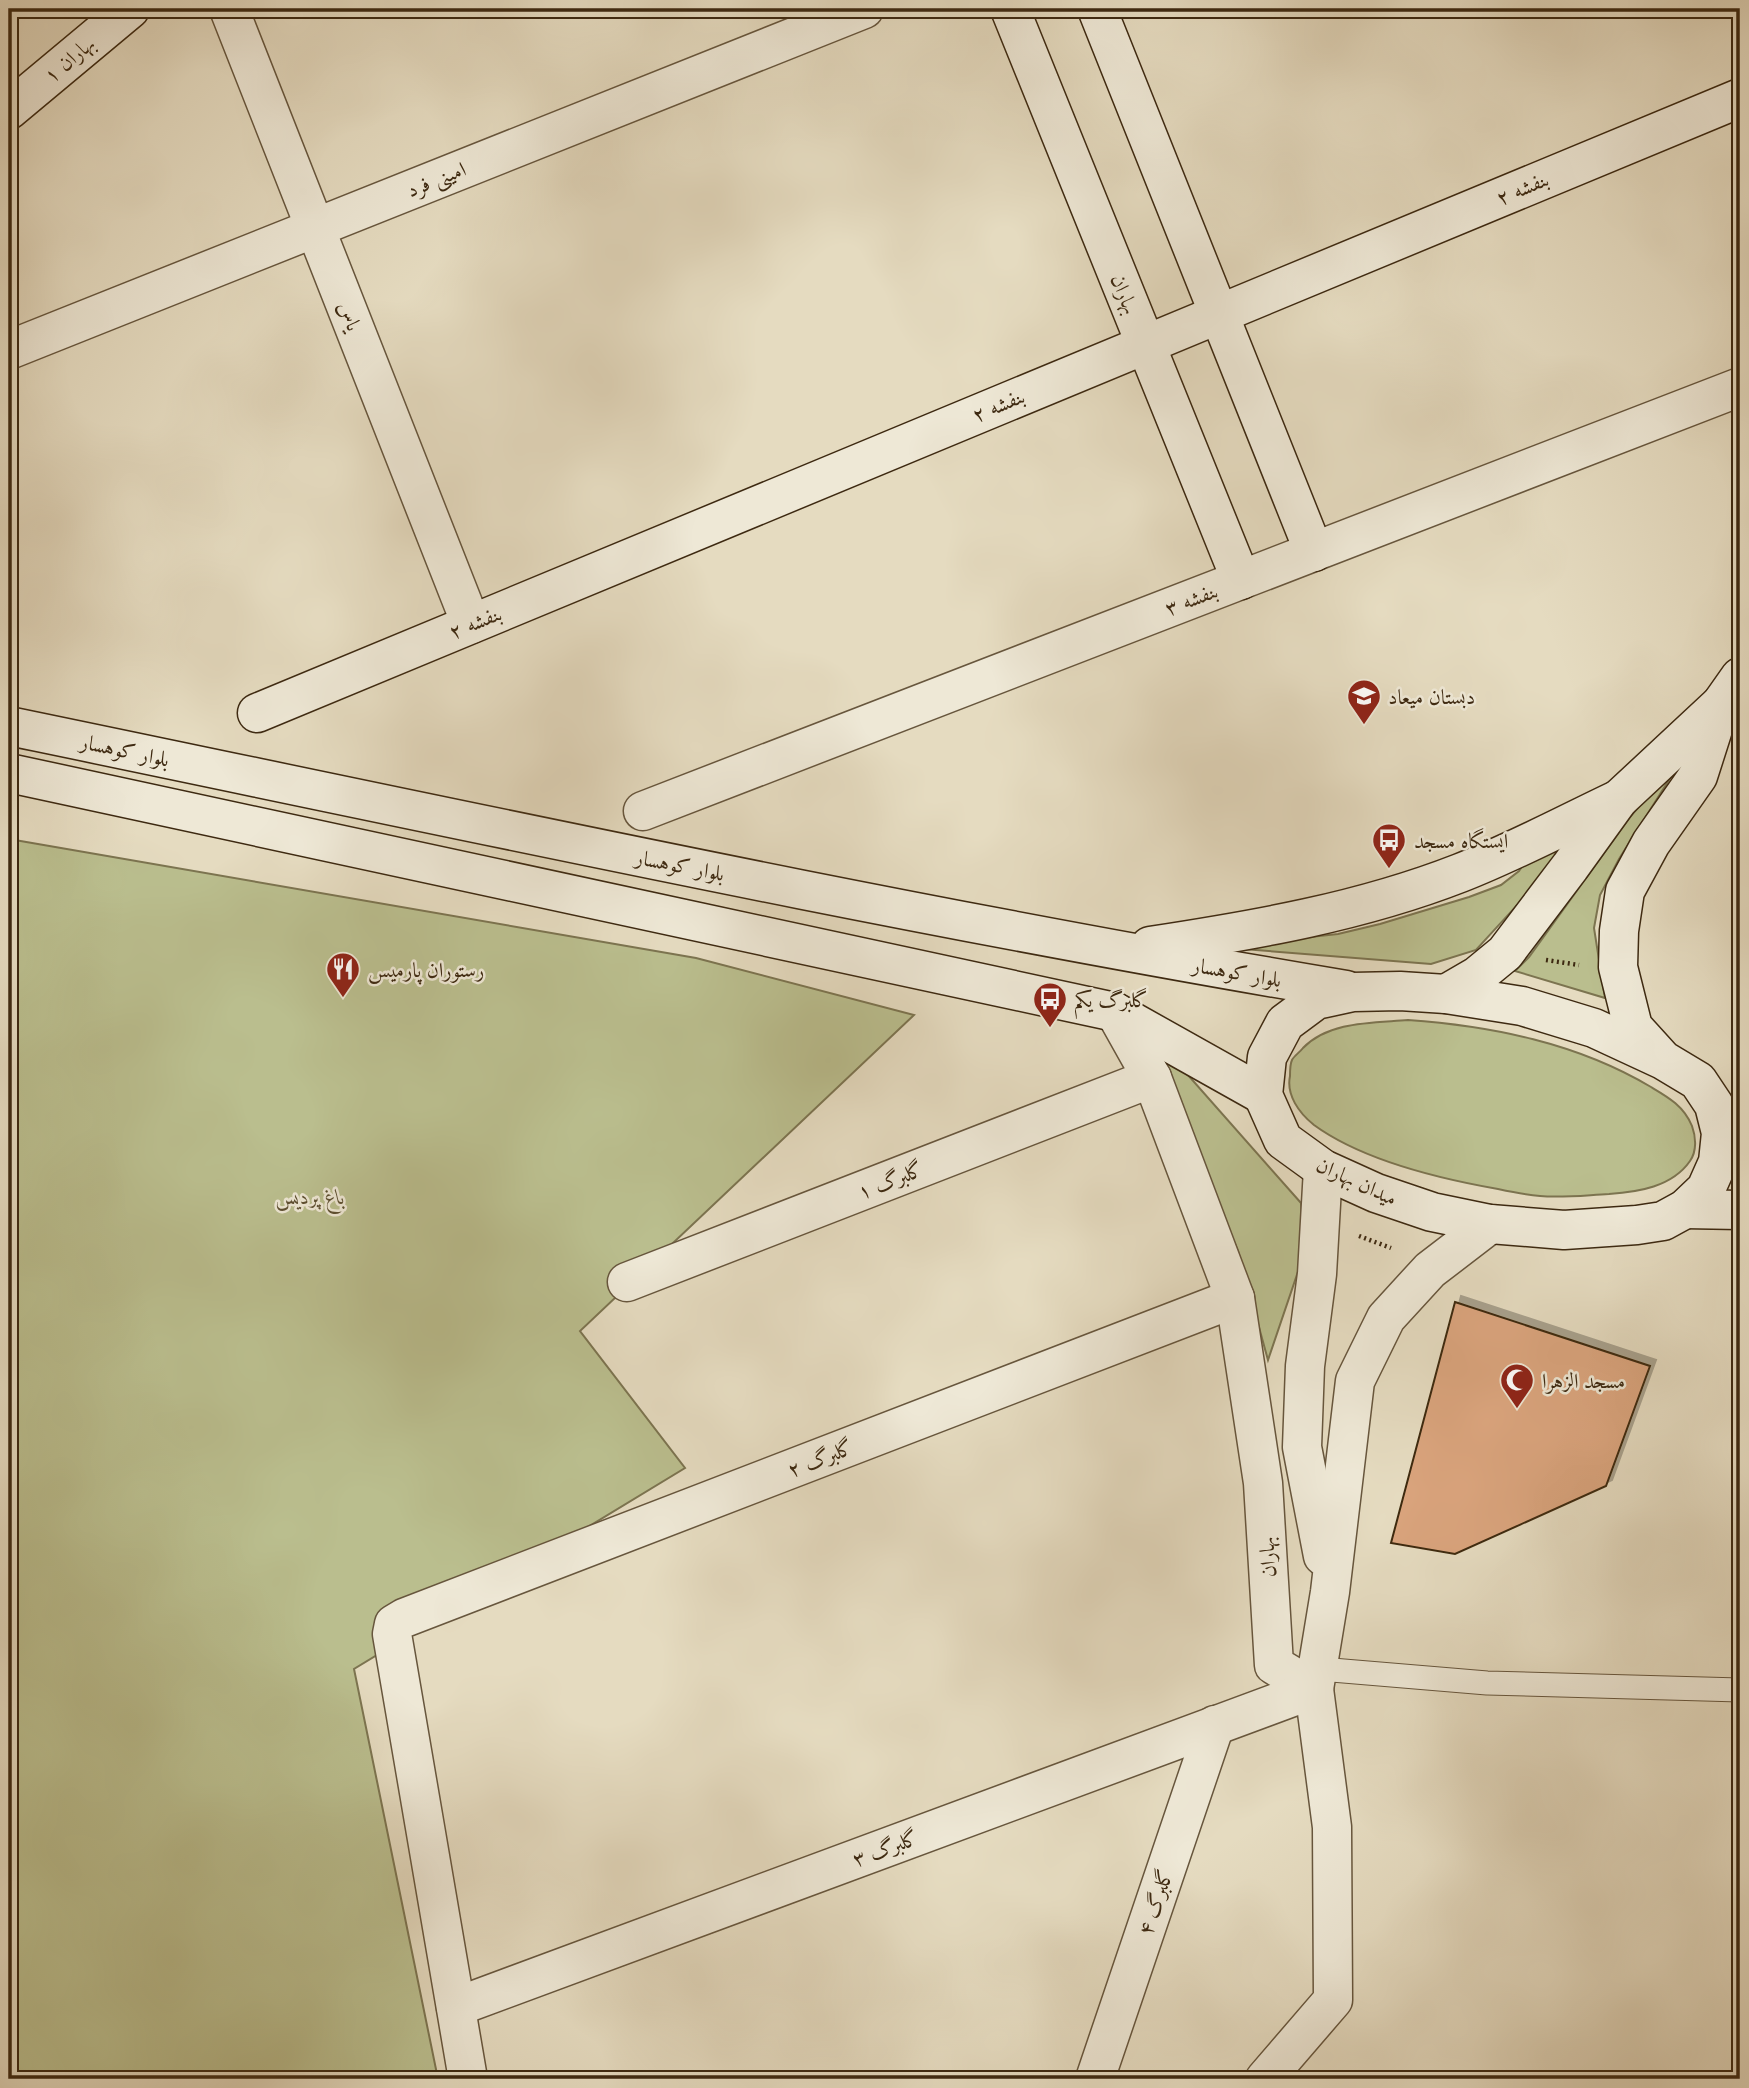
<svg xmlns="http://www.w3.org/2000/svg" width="1749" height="2088" font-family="'Libre Caslon Text',Amiri,serif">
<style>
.green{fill:#babe8e;stroke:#7c7450;stroke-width:2}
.building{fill:#daa47d;stroke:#3d2911;stroke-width:2;filter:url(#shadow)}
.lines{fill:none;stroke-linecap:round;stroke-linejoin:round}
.lane-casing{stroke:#67563d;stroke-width:25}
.street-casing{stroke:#67563d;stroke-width:41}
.secondary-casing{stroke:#3d2911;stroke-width:41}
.path{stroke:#3d2911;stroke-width:4.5;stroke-dasharray:2 3.5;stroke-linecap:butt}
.lane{stroke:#eee8d6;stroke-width:23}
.street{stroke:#eee8d6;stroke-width:38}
.secondary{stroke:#eee8d6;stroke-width:38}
.labels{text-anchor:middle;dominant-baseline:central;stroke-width:5;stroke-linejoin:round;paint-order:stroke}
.street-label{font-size:21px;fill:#3d2911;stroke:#eee8d6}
.poi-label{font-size:21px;fill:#3d2911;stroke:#eee8d6;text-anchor:start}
.park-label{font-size:21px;font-style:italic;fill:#5c4e30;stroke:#eee8d6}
</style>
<defs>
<filter id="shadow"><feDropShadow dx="6" dy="-6" stdDeviation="0" flood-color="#0004"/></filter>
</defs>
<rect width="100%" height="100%" fill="#e5dbc0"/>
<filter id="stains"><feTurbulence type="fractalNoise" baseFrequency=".00286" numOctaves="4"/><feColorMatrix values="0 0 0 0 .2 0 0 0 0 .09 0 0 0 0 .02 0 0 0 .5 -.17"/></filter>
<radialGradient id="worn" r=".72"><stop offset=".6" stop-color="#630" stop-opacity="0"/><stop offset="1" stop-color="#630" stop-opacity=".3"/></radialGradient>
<g class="green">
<polygon points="1688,750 1619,859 1600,895 1594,928 1605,998 1515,971 1529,957 1630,817"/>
<polygon points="1573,834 1530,891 1476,950 1431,964 1230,948 1288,936 1310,937 1338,934 1380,924 1469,897 1501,885 1519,871 1528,857"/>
<polygon points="9,839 696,958 914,1015 580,1331 685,1468 354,1669 438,2079 9,2079"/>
<path d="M 1408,1020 C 1492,1026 1577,1043 1651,1087 C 1668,1097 1684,1106 1692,1126 C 1696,1137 1697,1151 1690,1161 C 1672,1187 1638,1192 1609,1194 C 1587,1195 1563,1198 1540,1196 C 1526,1195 1512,1192 1498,1189 C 1441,1179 1362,1160 1314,1125 C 1299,1113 1286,1095 1290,1076 C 1290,1071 1290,1064 1292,1060 C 1294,1056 1300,1052 1303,1048 C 1329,1021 1373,1023 1408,1020 Z"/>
<polygon points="1151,1046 1180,1066 1301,1203 1304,1254 1268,1360 1238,1251"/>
</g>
<g class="building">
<polygon points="1740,907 1740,946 1733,921"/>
<polygon points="1455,1302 1650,1366 1606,1486 1455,1554 1391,1543"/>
</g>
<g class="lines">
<g class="lane-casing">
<polyline id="lane" points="1308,1668 1487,1683 1740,1690"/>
</g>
<g class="street-casing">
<g id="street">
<polyline points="229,9 471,624"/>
<polyline points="9,350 864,9"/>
<polyline points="643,811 1740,387"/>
<polyline points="1115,1012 1152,1078 1235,1298 1263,1483 1274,1665 1314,1689 1332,1827 1333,2000 1265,2079"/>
<polyline points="1323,1169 1317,1274 1305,1366 1302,1447 1323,1556"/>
<polyline points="627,1282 1152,1078"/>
<polyline points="456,2007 1314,1689 1330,1592 1355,1381 1386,1318 1430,1270 1490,1224"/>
<polyline points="468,2079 392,1634 394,1624 404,1618 1235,1298"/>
<polyline points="1095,2079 1215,1725"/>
</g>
</g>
<g class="secondary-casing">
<g id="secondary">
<polyline points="1010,9 1241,580"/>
<polyline points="1097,9 1314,552"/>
<polyline points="9,110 130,9"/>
<polyline points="257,713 1740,98"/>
<path d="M 9,726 C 454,818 898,915 1346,990"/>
<polyline points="9,773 1115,1012 1263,1095"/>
<path d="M 1150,946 C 1255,930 1360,912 1460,873 C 1514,852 1566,824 1619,799"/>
<polyline points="1446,994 1477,976 1505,953 1570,867 1619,799 1721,704 1740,677"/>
<polyline points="1663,1060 1594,1028 1522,1006 1446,994 1400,991 1353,992 1316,1000 1285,1023 1267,1057 1263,1095 1283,1140 1323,1169 1376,1193 1432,1212 1490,1224 1564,1230 1637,1225 1663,1221 1685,1209 1706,1189 1718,1162 1721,1133 1714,1105 1698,1081 1663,1060 1633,1027 1618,967 1619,931 1625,891 1651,843 1698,776 1721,704"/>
<polyline points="1685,1209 1740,1210"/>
</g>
</g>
<g class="path">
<polyline points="1546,960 1579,965"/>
<polyline points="1359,1236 1391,1248"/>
</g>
<use href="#lane" class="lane"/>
<use href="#street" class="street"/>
<use href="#secondary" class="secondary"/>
</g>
<defs>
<g id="school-pin" transform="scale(1.75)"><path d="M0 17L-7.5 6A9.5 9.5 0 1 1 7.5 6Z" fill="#8f2418" stroke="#eee8d6"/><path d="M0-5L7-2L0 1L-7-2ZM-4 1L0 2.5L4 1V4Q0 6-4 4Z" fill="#fff"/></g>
<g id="bus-pin" transform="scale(1.75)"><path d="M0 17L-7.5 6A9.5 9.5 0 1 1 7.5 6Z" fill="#8f2418" stroke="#eee8d6"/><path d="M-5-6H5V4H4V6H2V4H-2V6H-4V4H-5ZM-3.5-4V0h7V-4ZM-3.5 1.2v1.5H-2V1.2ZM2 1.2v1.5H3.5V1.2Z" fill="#fff"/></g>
<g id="restaurant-pin" transform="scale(1.75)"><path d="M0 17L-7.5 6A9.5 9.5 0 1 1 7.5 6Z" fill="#8f2418" stroke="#eee8d6"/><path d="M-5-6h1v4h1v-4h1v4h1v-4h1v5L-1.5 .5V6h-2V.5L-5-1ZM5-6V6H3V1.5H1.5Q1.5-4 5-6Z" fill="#fff"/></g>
<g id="mosque-pin" transform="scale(1.75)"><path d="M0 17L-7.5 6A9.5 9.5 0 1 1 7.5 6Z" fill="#8f2418" stroke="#eee8d6"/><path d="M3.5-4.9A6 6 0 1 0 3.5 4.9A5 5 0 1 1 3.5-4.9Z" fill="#fff"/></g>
</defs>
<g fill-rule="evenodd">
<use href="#school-pin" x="1364" y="696"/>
<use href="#bus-pin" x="1389" y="840"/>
<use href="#restaurant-pin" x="343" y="969"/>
<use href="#bus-pin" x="1050" y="999"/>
<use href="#mosque-pin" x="1517" y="1380"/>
</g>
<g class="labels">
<g class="street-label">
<text transform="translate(69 59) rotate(-40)">بهاران ۱</text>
<text transform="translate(436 179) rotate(-22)">امینی فرد</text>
<text transform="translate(1522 188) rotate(-23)">بنفشه ۲</text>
<text transform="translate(1125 294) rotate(68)">بهاران</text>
<text transform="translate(350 316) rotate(69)">یاس</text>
<text transform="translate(998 405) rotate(-23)">بنفشه ۲</text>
<text transform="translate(1191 599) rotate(-21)">بنفشه ۳</text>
<text transform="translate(475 622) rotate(-22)">بنفشه ۲</text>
<text transform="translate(125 750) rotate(12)">بلوار کوهسار</text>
<text transform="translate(680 865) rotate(11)">بلوار کوهسار</text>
<text transform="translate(1237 972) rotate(10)">بلوار کوهسار</text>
<text transform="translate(890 1180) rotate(-21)">گلبرگ ۱</text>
<text transform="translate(1357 1181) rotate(25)">میدان بهاران</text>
<text transform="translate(820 1458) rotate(-21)">گلبرگ ۲</text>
<text transform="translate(1267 1557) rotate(-93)">بهاران</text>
<text transform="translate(885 1848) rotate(-20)">گلبرگ ۳</text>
<text transform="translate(1155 1902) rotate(-71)">گلبرگ ۴</text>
</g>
<g class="poi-label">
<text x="1388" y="696">دبستان میعاد</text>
<text x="1414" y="840">ایستگاه مسجد</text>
<text x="368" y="969">رستوران پارمیس</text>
<text x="1074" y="999">گلبرگ یکم</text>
<text x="1542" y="1380">مسجد الزهرا</text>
</g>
<g class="park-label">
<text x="310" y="1196">باغ پردیس</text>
</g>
</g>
<rect width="1749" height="2088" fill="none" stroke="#e5dbc0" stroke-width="35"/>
<rect x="10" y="10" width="1728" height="2067" fill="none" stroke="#3d2911" stroke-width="3.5"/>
<rect x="18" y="18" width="1714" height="2053" fill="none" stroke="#3d2911" stroke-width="2"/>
<rect width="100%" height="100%" filter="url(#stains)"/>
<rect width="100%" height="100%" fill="url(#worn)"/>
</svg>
